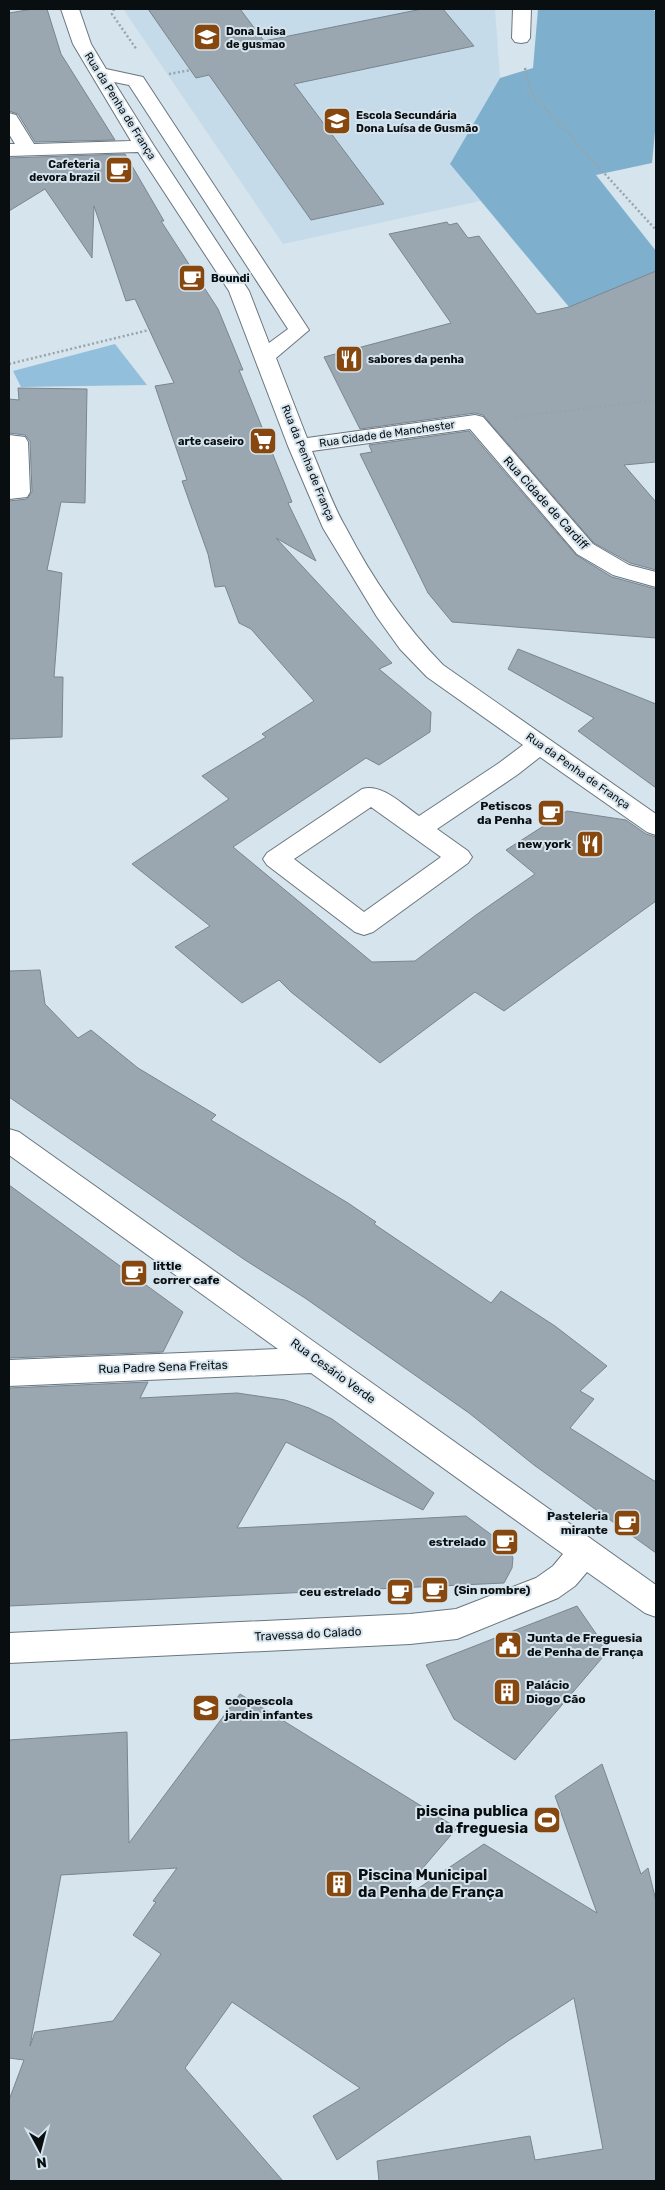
<svg xmlns="http://www.w3.org/2000/svg" width="665" height="2190" font-family="Rubik,sans-serif">
<style>
.built{fill:#c5dbe9}
.green{fill:#92bfdb}
.forest{fill:#7eb0ce}
.building{fill:#9aa7b0;stroke:#79868f;fill-rule:evenodd}
.lines{fill:none;stroke-linecap:round;stroke-linejoin:round}
.minor-casing{stroke:#69767f;stroke-width:2}
.path{stroke:#98a4ab;stroke-width:2.5;stroke-dasharray:2 2.5;stroke-linecap:butt}
.minor{fill:#fff;fill-rule:evenodd}
.labels{text-anchor:middle;dominant-baseline:central;stroke-width:4;stroke-linejoin:round;paint-order:stroke}
.far-poi-label{font-size:11px;font-weight:bold;fill:#090e11;stroke:#d6e4ed;text-anchor:start}
.far-street-label{font-size:11px;fill:#090e11;stroke:#d6e4ed}
.street-label{font-size:12px;fill:#090e11;stroke:#d6e4ed}
.poi-label{font-size:12px;font-weight:bold;fill:#090e11;stroke:#d6e4ed;text-anchor:end}
.near-poi-label{font-size:15px;font-weight:bold;fill:#090e11;stroke:#d6e4ed;text-anchor:end}
</style>
<rect width="100%" height="100%" fill="#d6e4ed"/>
<polygon class="built" points="123,9 495,9 500,78 450,164 480,201 283,244"/>
<polygon class="green" points="115,344 147,385 21,387 13,371"/>
<polygon class="forest" points="538,9 654,9 654,11 656,11 656,121 652,163 596,175 656,251 656,271 569,307 450,164 500,78 533,68"/>
<g class="building">
<polygon points="33,9 47,9 61,54 115,140 35,142 18,114 9,111 9,13"/>
<polygon points="148,9 240,9 264,41 422,9 443,9 474,46 294,84 384,204 311,220 209,75 196,78"/>
<polygon points="125,154 164,221 161,221 218,309 243,370 239,370 292,502 288,503 316,561 276,538 392,663 379,669 431,712 430,732 379,765 366,758 233,847 372,962 415,961 476,915 535,874 506,850 567,811 626,820 646,834 656,837 656,901 504,1011 475,992 380,1063 291,992 279,980 242,1003 175,947 210,926 132,864 229,799 202,776 266,737 262,734 314,701 251,629 239,623 225,586 215,587 208,554 182,481 187,480 155,386 174,383 135,299 126,301 94,206 92,258 45,189 9,211 9,158"/>
<polygon points="447,222 449,225 457,223 468,238 479,236 537,314 569,307 656,271 656,462 624,465 656,502 656,570 630,563 594,543 483,415 475,413 360,429 324,357 451,323 389,234"/>
<polygon points="18,388 87,389 85,503 61,502 47,570 62,573 54,677 63,677 62,737 9,739 9,501 27,499 32,492 30,441 25,435 9,433 9,399 19,400"/>
<polygon points="469,431 576,555 612,577 656,589 656,638 452,622 428,593 360,454 372,452 369,445"/>
<polygon points="518,649 656,704 656,788 578,731 594,718 508,669"/>
<polygon points="40,970 45,1004 78,1038 91,1030 138,1068 216,1115 211,1120 348,1203 376,1222 374,1224 491,1303 501,1291 555,1326 607,1366 580,1391 594,1399 570,1428 656,1482 656,1553 534,1465 469,1413 305,1298 245,1260 9,1097 9,971"/>
<polygon points="9,1185 183,1312 163,1352 9,1358"/>
<polygon points="148,1382 140,1398 237,1393 285,1400 309,1408 332,1419 434,1493 423,1510 286,1442 237,1528 466,1516 508,1547 513,1558 512,1568 504,1583 9,1606 9,1388"/>
<polygon points="577,1606 608,1651 515,1760 454,1719 426,1665"/>
<path d="M 240,1694 L 457,1828 L 398,1897 L 401,1900 L 484,1844 L 597,1913 L 555,1796 L 602,1764 L 641,1874 L 648,1868 L 656,1901 L 656,2181 L 379,2181 L 377,2161 L 530,2136 L 535,2160 L 603,2149 L 574,1998 L 508,2041 L 337,2160 L 313,2116 L 360,2088 L 232,2002 L 185,2068 L 283,2181 L 9,2181 L 9,2100 L 24,2060 L 9,2058 L 9,1740 L 127,1732 L 129,1843 ZM 177,1868 L 153,1901 L 156,1902 L 133,1935 L 161,1954 L 113,2021 L 35,2032 L 30,2046 L 61,1875 Z"/>
</g>
<g class="lines">
<g class="minor-casing">
<g id="minor">
<path d="M 61,9 L 79,9 L 91,44 L 106,69 L 143,77 L 309,330 L 276,358 L 307,438 L 475,415 L 483,417 L 593,544 L 629,565 L 656,572 L 656,587 L 613,575 L 577,554 L 470,429 L 312,451 C 323,477 332,504 346,528 C 372,578 404,625 443,665 L 656,814 L 656,835 L 647,832 L 540,757 L 517,775 L 437,829 L 468,851 L 472,857 L 468,863 L 373,932 L 364,935 L 355,932 L 267,865 L 263,859 L 267,853 L 362,789 C 382,783 403,805 419,816 L 499,763 L 523,745 L 427,677 L 400,649 L 377,617 L 323,528 L 288,446 L 229,291 L 138,152 L 9,156 L 9,144 L 15,144 L 9,134 L 9,113 L 16,115 L 34,144 L 131,141 L 73,44 ZM 114,82 L 129,85 L 288,329 L 269,343 L 249,291 L 154,146 ZM 371,807 L 441,857 L 364,912 L 294,859 Z"/>
<polygon points="513,9 531,9 530,38 527,42 521,43 515,42 512,38"/>
<polygon points="9,435 25,437 28,442 30,492 27,497 9,499"/>
<polygon points="9,1129 19,1132 656,1585 656,1617 645,1613 587,1572 575,1586 558,1598 457,1639 410,1644 9,1663 9,1633 410,1614 456,1609 536,1578 553,1566 563,1554 311,1373 9,1386 9,1360 278,1349 9,1155"/>
</g>
</g>
<g class="path">
<polyline points="114,9 112,14 137,50"/>
<polyline points="525,68 529,88 533,95 656,230"/>
<polyline points="169,74 191,70"/>
<polyline points="9,364 149,330"/>
<polyline points="515,417 656,400"/>
</g>
<use href="#minor" class="minor"/>
</g>
<defs>
<g id="university-square" transform="scale(1.4375)"><rect x="-9" y="-9" width="18" height="18" rx="4" fill="#87480f" stroke="#d6e4ed"/><path d="M0-5L7-2L0 1L-7-2ZM-4 1L0 2.5L4 1V4Q0 6-4 4Z" fill="#fff"/></g>
<g id="school-square" transform="scale(1.4375)"><rect x="-9" y="-9" width="18" height="18" rx="4" fill="#87480f" stroke="#d6e4ed"/><path d="M0-5L7-2L0 1L-7-2ZM-4 1L0 2.5L4 1V4Q0 6-4 4Z" fill="#fff"/></g>
<g id="cafe-square" transform="scale(1.4375)"><rect x="-9" y="-9" width="18" height="18" rx="4" fill="#87480f" stroke="#d6e4ed"/><path d="M-5.5-4.5H6V0H3Q3 3.5 0 3.5H-2.5Q-5.5 3.5-5.5 0ZM3-3.2v2h1.7v-2ZM-6 4.5H4V6H-6Z" fill="#fff"/></g>
<g id="restaurant-square" transform="scale(1.4375)"><rect x="-9" y="-9" width="18" height="18" rx="4" fill="#87480f" stroke="#d6e4ed"/><path d="M-5-6h1v4h1v-4h1v4h1v-4h1v5L-1.5 .5V6h-2V.5L-5-1ZM5-6V6H3V1.5H1.5Q1.5-4 5-6Z" fill="#fff"/></g>
<g id="supermarket-square" transform="scale(1.4375)"><rect x="-9" y="-9" width="18" height="18" rx="4" fill="#87480f" stroke="#d6e4ed"/><path d="M-6-5.5h2.5l.6 2H6L4.5 2H-2.5L-4.4-4H-6ZM-1.5 3.2a1.3 1.3 0 1 0 .1 0ZM3 3.2a1.3 1.3 0 1 0 .1 0Z" fill="#fff"/></g>
<g id="civic-square" transform="scale(1.4375)"><rect x="-9" y="-9" width="18" height="18" rx="4" fill="#87480f" stroke="#d6e4ed"/><path d="M-.6-6.5H3V-4.5H.6V-3L4-1V1h2V6H-6V1h2V-1L-.6-3ZM-1.2 2.5V6h2.4V2.5Z" fill="#fff"/></g>
<g id="building-square" transform="scale(1.4375)"><rect x="-9" y="-9" width="18" height="18" rx="4" fill="#87480f" stroke="#d6e4ed"/><path d="M-4-6H4V6H1V3H-1V6H-4ZM-2.5-4.3h1.7v1.8h-1.7ZM.8-4.3h1.7v1.8H.8ZM-2.5-1h1.7V.8h-1.7ZM.8-1h1.7V.8H.8Z" fill="#fff"/></g>
<g id="stadium-square" transform="scale(1.4375)"><rect x="-9" y="-9" width="18" height="18" rx="4" fill="#87480f" stroke="#d6e4ed"/><path d="M0-5a6.5 5 0 1 0 0 10a6.5 5 0 1 0 0-10ZM-3.5-1.8h7v3.6h-7Z" fill="#fff"/></g>
</defs>
<g fill-rule="evenodd">
<use href="#university-square" x="207" y="37"/>
<use href="#school-square" x="337" y="121"/>
<use href="#cafe-square" x="119" y="170"/>
<use href="#cafe-square" x="192" y="278"/>
<use href="#restaurant-square" x="349" y="359"/>
<use href="#supermarket-square" x="263" y="441"/>
<use href="#cafe-square" x="551" y="813"/>
<use href="#restaurant-square" x="590" y="844"/>
<use href="#cafe-square" x="134" y="1273"/>
<use href="#cafe-square" x="627" y="1523"/>
<use href="#cafe-square" x="505" y="1542"/>
<use href="#cafe-square" x="435" y="1590"/>
<use href="#cafe-square" x="400" y="1592"/>
<use href="#civic-square" x="508" y="1645"/>
<use href="#building-square" x="507" y="1692"/>
<use href="#school-square" x="206" y="1708"/>
<use href="#stadium-square" x="547" y="1820"/>
<use href="#building-square" x="339" y="1884"/>
</g>
<g class="labels">
<g class="far-poi-label">
<text x="226" y="31">Dona Luisa<tspan x="226" dy="13">de gusmao</tspan></text>
<text x="356" y="115">Escola Secundária<tspan x="356" dy="13">Dona Luísa de Gusmão</tspan></text>
<text x="100" y="164" text-anchor="end">Cafeteria<tspan x="100" dy="13">devora brazil</tspan></text>
<text x="211" y="278">Boundi</text>
<text x="368" y="359">sabores da penha</text>
<text x="244" y="441" text-anchor="end">arte caseiro</text>
</g>
<g class="far-street-label">
<text transform="translate(120 106) rotate(58)">Rua da Penha de França</text>
<text transform="translate(387 434) rotate(-8)">Rua Cidade de Manchester</text>
<text transform="translate(308 463) rotate(68)">Rua da Penha de França</text>
<text transform="translate(578 771) rotate(35)">Rua da Penha de França</text>
</g>
<g class="street-label">
<text transform="translate(546 503) rotate(48)">Rua Cidade de Cardiff</text>
<text transform="translate(163 1367) rotate(-2)">Rua Padre Sena Freitas</text>
<text transform="translate(333 1371) rotate(36)">Rua Cesário Verde</text>
<text transform="translate(308 1634) rotate(-3)">Travessa do Calado</text>
</g>
<g class="poi-label">
<text x="532" y="806">Petiscos<tspan x="532" dy="14">da Penha</tspan></text>
<text x="571" y="844">new york</text>
<text x="153" y="1266" text-anchor="start">little<tspan x="153" dy="14">correr cafe</tspan></text>
<text x="608" y="1516">Pasteleria<tspan x="608" dy="14">mirante</tspan></text>
<text x="486" y="1542">estrelado</text>
<text x="454" y="1590" text-anchor="start">(Sin nombre)</text>
<text x="381" y="1592">ceu estrelado</text>
<text x="527" y="1638" text-anchor="start">Junta de Freguesia<tspan x="527" dy="14">de Penha de França</tspan></text>
<text x="526" y="1685" text-anchor="start">Palácio<tspan x="526" dy="14">Diogo Cão</tspan></text>
<text x="225" y="1701" text-anchor="start">coopescola<tspan x="225" dy="14">jardin infantes</tspan></text>
</g>
<g class="near-poi-label">
<text x="528" y="1811">piscina publica<tspan x="528" dy="17">da freguesia</tspan></text>
<text x="358" y="1875" text-anchor="start">Piscina Municipal<tspan x="358" dy="17">da Penha de França</tspan></text>
</g>
</g>
<rect width="665" height="2190" fill="none" stroke="#090e11" stroke-width="20"/>
<g transform="translate(40 2150) rotate(173)" stroke="#d6e4ed" stroke-width="4" paint-order="stroke">
<path d="M0-4L9 19L0 12L-9 19Z" fill="#090e11"/>
<text y="-8" font-size="14" font-weight="bold" text-anchor="middle" fill="#090e11">N</text>
</g>
</svg>
